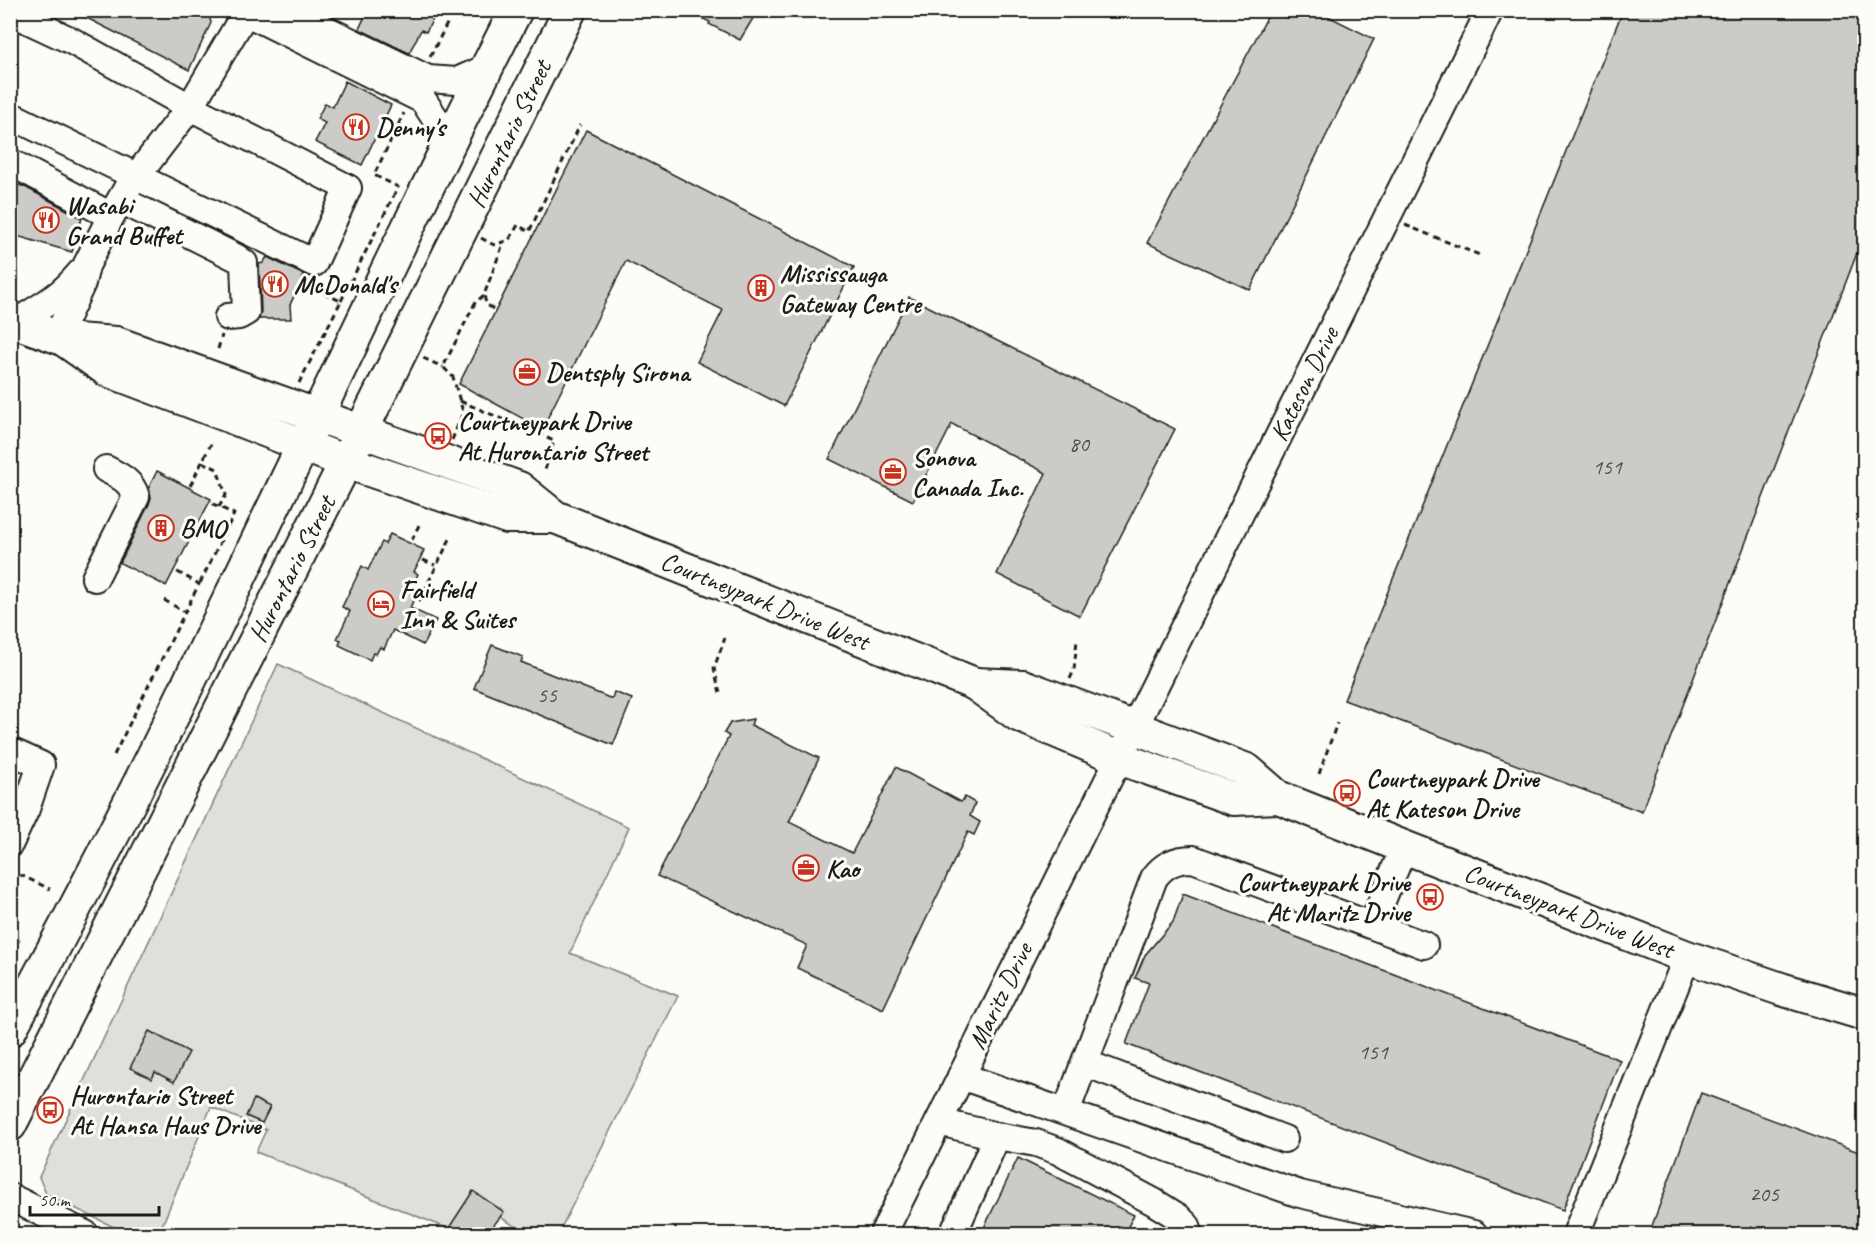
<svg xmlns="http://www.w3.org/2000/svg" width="1875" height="1245" font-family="Caveat,sans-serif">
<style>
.green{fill:#e0dfdb;stroke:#7e7e7c;stroke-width:1.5}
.building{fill:#cccbc8;stroke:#1c1c1c;stroke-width:1.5}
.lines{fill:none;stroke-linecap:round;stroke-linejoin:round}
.minor-casing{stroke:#1c1c1c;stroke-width:30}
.major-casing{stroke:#1c1c1c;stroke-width:36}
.path{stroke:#1c1c1c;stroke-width:3;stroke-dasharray:6 4.5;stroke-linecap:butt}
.minor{stroke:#fdfcf7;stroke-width:26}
.major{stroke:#fdfcf7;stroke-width:32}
.labels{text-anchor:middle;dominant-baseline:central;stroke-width:6;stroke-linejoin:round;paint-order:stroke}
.number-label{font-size:22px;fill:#484847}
.poi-label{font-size:26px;font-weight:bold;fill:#1c1c1c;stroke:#fdfcf7;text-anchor:start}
.street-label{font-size:26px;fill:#1c1c1c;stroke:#fdfcf7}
</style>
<rect width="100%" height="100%" fill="#fdfcf7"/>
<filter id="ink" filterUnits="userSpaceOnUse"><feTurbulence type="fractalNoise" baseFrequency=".0167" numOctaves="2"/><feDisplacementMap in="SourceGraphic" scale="12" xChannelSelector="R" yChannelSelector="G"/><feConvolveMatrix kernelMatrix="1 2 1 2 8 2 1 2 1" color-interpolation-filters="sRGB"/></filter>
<g filter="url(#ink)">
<polygon class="green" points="278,664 629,827 570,953 678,996 558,1234 528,1234 500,1217 503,1211 473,1192 449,1229 256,1152 266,1130 211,1107 159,1233 161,1234 128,1234 46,1194 39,1177"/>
<g class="building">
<polygon points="71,10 208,10 211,23 189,70"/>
<polygon points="368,10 430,10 428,15 434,17 426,32 421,30 409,53 359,29"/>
<polygon points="684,10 758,10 740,40 709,24 710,22"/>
<polygon points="1271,10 1316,10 1374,39 1250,290 1147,243"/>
<polygon points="1623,10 1864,10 1864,235 1642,812 1344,700"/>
<polygon points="345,81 391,105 362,165 315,142 325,123 317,119 325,103 333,107"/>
<polygon points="586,130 854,267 784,406 697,362 723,310 626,261 542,429 459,384"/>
<polygon points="10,182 25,187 82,218 72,252 10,234"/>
<polygon points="267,257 304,275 290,305 291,319 259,319 261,311 259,264 263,263"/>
<polygon points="909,297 1175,429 1080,616 997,574 1046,473 952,424 913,501 829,459"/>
<polygon points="157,471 211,499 166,586 120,563 149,504 151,498 149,487"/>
<polygon points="390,534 424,550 414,572 418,574 412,587 418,590 410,608 436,620 423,645 393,630 384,649 380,647 376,654 373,653 370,660 339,645 341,640 337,639 350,611 342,607 362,566 368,570 382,542 385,544"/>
<polygon points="492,645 523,657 521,662 612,699 614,692 632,699 613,745 474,688"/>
<polygon points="753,719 751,725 819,758 789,822 852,853 896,767 961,802 965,797 975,803 970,816 980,822 974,835 968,832 883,1009 797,968 807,945 657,876 729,736 724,733 730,723"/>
<polygon points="1183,894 1620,1060 1563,1210 1126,1044 1149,983 1135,978 1145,955 1173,922"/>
<polygon points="149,1031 189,1052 174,1082 155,1072 152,1079 130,1068"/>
<polygon points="1701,1093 1864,1154 1864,1234 1649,1234"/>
<polygon points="254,1099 270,1107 262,1123 246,1116"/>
<polygon points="1018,1158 1134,1215 1124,1234 981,1234"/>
<polygon points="473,1191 504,1212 487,1234 445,1234"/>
</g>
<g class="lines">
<g class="minor-casing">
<g id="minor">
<polyline points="286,10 428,79 457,81 486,68"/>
<polyline points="245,12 423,100 437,121 448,146"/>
<polyline points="10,19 21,17 70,40 190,107 348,188 314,263 10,115"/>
<polyline points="10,162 111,216"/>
<polyline points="121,200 237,258 244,263 246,312 239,316 228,317"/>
<path d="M 16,322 C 42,306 60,297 80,273"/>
<polyline points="57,337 82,283 86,266 111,216 126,190 190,107 247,10"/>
<path d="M 95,578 L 136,497 C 132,481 119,476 106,469"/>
<polyline points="10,751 41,765 26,809 10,843"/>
<polyline points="1372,925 1404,847"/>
<polyline points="1085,1063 1284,1139"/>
<polyline points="961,1076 1300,1194 1474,1234"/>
<path d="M 1066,1112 L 1154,878 C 1164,864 1176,859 1193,859 L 1424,945"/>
<polyline points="939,1122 997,1136 1036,1143 1058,1151 1154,1202 1178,1217 1187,1226 1189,1234"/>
<polyline points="10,1197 85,1234"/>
<polyline points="883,1234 1490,10"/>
<polyline points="953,1234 997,1136"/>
<polyline points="1576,1234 1687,957"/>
</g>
</g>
<g class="major-casing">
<g id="major">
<polyline points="10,320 63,339 107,370 226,415 346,462 507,517 555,517"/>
<polyline points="63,339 116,343 519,488 555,517 975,684 1018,715 1119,758 1234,799 1278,797"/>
<polyline points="975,684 1023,686 1247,770 1278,797 1404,847 1687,957 1781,989 1864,1014"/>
<path d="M 10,1030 C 59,939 107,848 153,756 C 275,508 390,257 516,10"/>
<polyline points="10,1125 346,462 570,10"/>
</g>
</g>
<g class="path">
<polyline points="430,57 454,10"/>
<polyline points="1405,225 1482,256"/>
<polyline points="481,238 494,245 509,240 518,225 529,232 580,125"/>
<polyline points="341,301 398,187 374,175 404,113"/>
<polyline points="493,309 486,304 484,295 503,244"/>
<polyline points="218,349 222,335"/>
<polyline points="423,358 443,367"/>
<polyline points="299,383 341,301 306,285 307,282"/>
<polyline points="460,401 554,441 544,473"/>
<polyline points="452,440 463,412 453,377 443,367 475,303 484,295"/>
<polyline points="202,462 217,469 226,495 219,507"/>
<polyline points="190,486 211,444"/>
<polyline points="412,540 419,525"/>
<polyline points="423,560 435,565"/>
<polyline points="200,583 234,514 211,503"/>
<polyline points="164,600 185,612"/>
<polyline points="419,601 451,537"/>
<polyline points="1070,679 1074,670 1077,640"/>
<polyline points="720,693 714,668 725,638"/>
<polyline points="114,755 199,584 174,570"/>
<polyline points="1319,774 1337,723"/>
<polyline points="10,870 50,889"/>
<polyline points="10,936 20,941"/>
</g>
<use href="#minor" class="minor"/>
<use href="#major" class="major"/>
</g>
</g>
<defs>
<g id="restaurant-ring" transform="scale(1.35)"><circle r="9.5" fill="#fdfcf7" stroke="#c8321e" stroke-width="1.5"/><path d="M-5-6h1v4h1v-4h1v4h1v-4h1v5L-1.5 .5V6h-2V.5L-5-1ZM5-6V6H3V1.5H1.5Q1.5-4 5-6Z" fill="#c8321e"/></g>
<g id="building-ring" transform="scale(1.35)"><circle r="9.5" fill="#fdfcf7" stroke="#c8321e" stroke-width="1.5"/><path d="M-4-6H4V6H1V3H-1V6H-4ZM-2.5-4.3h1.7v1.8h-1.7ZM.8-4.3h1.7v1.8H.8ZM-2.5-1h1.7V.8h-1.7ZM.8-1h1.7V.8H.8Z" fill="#c8321e"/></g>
<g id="office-ring" transform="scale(1.35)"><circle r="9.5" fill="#fdfcf7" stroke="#c8321e" stroke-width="1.5"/><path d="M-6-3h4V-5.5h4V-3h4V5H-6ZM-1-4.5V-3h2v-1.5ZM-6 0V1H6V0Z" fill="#c8321e"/></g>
<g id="bus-ring" transform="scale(1.35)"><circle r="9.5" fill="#fdfcf7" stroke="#c8321e" stroke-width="1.5"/><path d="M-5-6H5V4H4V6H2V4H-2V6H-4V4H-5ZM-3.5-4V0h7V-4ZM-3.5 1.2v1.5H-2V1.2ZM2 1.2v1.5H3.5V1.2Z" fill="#c8321e"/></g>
<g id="hotel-ring" transform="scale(1.35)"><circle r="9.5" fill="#fdfcf7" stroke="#c8321e" stroke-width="1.5"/><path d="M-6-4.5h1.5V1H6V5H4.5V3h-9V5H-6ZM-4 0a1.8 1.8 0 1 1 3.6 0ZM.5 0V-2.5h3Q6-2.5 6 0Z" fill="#c8321e"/></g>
</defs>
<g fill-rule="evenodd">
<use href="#restaurant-ring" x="356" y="127"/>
<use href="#restaurant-ring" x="46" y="220"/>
<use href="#restaurant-ring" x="275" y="284"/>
<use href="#building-ring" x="761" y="288"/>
<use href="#office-ring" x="527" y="372"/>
<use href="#bus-ring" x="438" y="436"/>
<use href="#office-ring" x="893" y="472"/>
<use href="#building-ring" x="161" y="528"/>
<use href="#hotel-ring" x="381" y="604"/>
<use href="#bus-ring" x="1347" y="793"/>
<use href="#office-ring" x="806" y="868"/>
<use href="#bus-ring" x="1430" y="897"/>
<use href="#bus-ring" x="50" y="1110"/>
</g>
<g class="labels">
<g class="number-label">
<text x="1079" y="444">80</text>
<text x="1607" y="467">151</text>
<text x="547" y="695">55</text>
<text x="1373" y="1052">151</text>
<text x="1764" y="1194">205</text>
</g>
<g class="poi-label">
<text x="376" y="127">Denny's</text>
<text x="66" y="205">Wasabi<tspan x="66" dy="30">Grand Buffet</tspan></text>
<text x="780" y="273">Mississauga<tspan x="780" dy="30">Gateway Centre</tspan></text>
<text x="294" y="284">McDonald's</text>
<text x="546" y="372">Dentsply Sirona</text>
<text x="458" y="421">Courtneypark Drive<tspan x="458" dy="30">At Hurontario Street</tspan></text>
<text x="912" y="457">Sonova<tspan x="912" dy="30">Canada Inc.</tspan></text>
<text x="180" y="528">BMO</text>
<text x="400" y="589">Fairfield<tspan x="400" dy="30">Inn &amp; Suites</tspan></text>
<text x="1366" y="778">Courtneypark Drive<tspan x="1366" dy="30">At Kateson Drive</tspan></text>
<text x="826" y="868">Kao</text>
<text x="1410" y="882" text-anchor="end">Courtneypark Drive<tspan x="1410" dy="30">At Maritz Drive</tspan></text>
<text x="70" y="1095">Hurontario Street<tspan x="70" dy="30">At Hansa Haus Drive</tspan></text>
</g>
<g class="street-label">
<text transform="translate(509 134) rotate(-64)">Hurontario Street</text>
<text transform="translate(1304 384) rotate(-64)">Kateson Drive</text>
<text transform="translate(292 569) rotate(-63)">Hurontario Street</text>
<text transform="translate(765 601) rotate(22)">Courtneypark Drive West</text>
<text transform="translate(1569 911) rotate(21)">Courtneypark Drive West</text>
<text transform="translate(1000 996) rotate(-64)">Maritz Drive</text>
</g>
</g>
<rect width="1875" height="1245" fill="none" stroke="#fdfcf7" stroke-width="36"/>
<rect x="18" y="18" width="1839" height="1209" fill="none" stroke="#1c1c1c" stroke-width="2" filter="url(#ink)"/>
<path d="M30 1206v9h129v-9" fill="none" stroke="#1c1c1c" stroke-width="3"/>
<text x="39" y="1206" font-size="18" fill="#1c1c1c" stroke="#fdfcf7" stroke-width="4.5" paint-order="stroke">50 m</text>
</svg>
